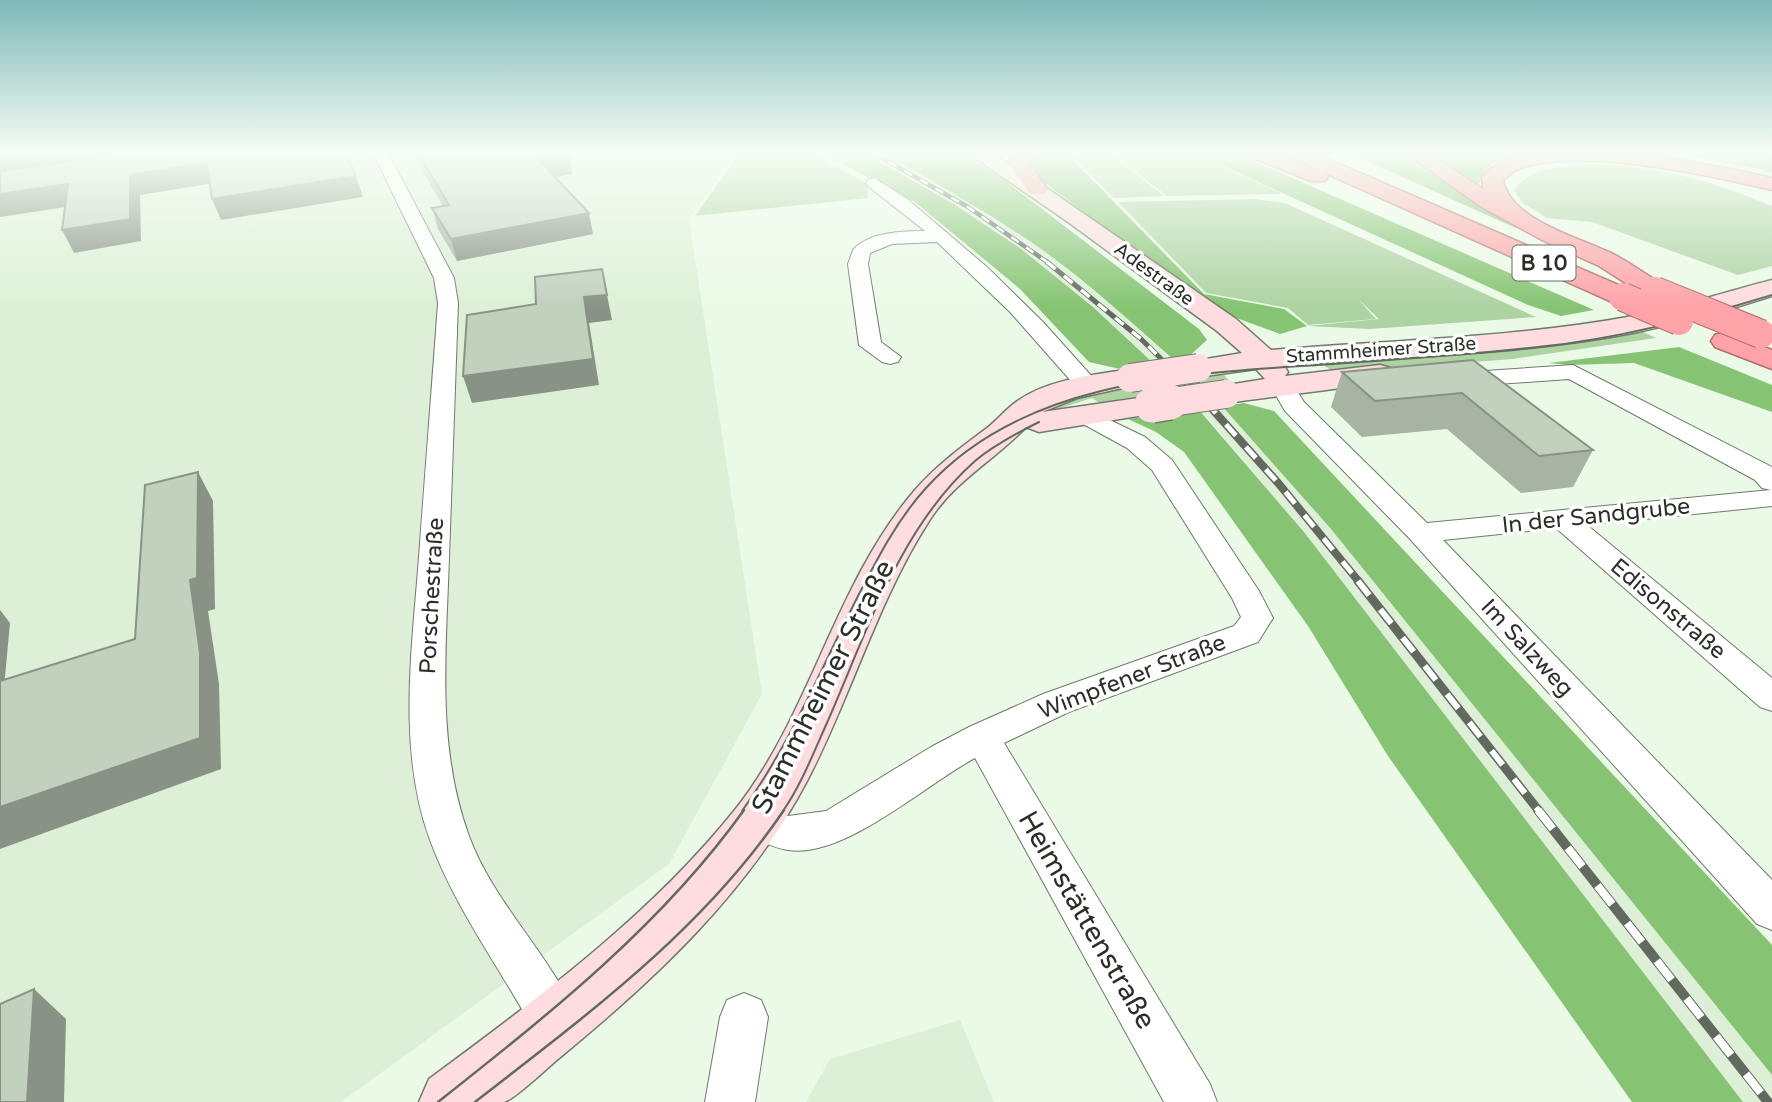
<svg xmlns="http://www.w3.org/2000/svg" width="1772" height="1102" font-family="'Varela Round',sans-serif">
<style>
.built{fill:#ddf0d7}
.green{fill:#add3a2}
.forest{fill:#86c473}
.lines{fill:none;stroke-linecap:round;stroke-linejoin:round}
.minor-casing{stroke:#6e7b6b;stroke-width:2}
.secondary-casing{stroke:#6e7b6b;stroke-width:3}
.trunk-casing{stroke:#b46c6e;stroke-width:3}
.minor{fill:#fff;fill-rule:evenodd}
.secondary{fill:#ffdcdf;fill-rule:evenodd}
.trunk{fill:#fea3a8;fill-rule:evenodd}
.tram-far1{stroke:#626a60;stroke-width:2}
.tram{stroke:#626a60;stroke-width:2.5}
.rail-far4-casing{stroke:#626a60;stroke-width:4.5}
.rail-far3-casing{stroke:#626a60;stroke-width:5}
.rail-far2-casing{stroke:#626a60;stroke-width:8}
.rail-far1-casing{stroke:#626a60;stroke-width:9}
.rail-casing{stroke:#626a60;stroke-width:10}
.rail-far4{stroke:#fff;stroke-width:2.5;stroke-dasharray:9;stroke-linecap:butt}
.rail-far3{stroke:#fff;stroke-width:3.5;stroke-dasharray:11;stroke-linecap:butt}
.rail-far2{stroke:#fff;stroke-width:5;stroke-dasharray:15;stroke-linecap:butt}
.rail-far1{stroke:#fff;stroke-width:6;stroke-dasharray:18;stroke-linecap:butt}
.rail{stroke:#fff;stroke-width:8;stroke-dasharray:24;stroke-linecap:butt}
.secondary-bridge-far1-casing{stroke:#6e7b6b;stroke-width:30;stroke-linecap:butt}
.secondary-bridge-casing{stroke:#6e7b6b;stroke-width:38;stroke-linecap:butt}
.trunk-bridge-casing{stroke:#b46c6e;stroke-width:30;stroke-linecap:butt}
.secondary-bridge-far1{stroke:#ffdcdf;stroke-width:28}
.secondary-bridge{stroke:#ffdcdf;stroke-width:35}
.trunk-bridge{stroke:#fea3a8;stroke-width:28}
.wall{fill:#a7b3a3}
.shaded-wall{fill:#889285}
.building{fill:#c2d0be;stroke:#889285;stroke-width:2}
.labels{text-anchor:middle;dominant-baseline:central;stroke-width:7;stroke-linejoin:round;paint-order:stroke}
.far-street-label{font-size:19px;fill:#2a3029;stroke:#fff}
.shield{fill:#fff;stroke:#6a6e69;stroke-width:2}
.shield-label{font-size:21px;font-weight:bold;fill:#2a3029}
.street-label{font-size:23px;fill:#2a3029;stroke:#fff}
.near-street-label{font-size:28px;fill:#2a3029;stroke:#fff}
</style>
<rect width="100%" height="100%" fill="#ebfae7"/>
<g class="built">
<polygon points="247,153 736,153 689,220 762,694 669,864 341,1102 0,1102 0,194"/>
<polygon points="864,153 884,154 967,200 1036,245 1111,304 1222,406 1331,529 1772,1075 1772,1102 1743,1102 1304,532 1207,417 1093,307 1020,248 952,203"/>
<polygon points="960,1020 994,1102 806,1102 830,1059"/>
</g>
<g class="green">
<polygon points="740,153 810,153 867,183 868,198 695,216"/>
<polygon points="1085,153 1110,153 1164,196 1114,198 1074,158"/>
<polygon points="1112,153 1192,153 1283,194 1167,196"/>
<path d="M 1601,164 C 1668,169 1710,180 1772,206 L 1772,266 L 1738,275 L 1592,222 L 1547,218 L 1523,203 L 1514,190 C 1529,165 1575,165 1601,164 Z"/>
<polygon points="1254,199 1285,203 1536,317 1370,329 1307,326 1379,319 1358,299 1376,319 1308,325 1288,308 1206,293 1118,202"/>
<polygon points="1632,327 1656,338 1512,359 1335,373 1319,362"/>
<polygon points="1221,371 1230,382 1121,399 1101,404 1092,398 1055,410 1044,404 1072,393"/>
</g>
<g class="forest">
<polygon points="822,153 864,153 952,203 1020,248 1093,307 1154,364 1120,369 1089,362 1020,289 915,202"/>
<path d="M 883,153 L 962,154 L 999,176 L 1199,329 L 1207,340 L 1186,359 L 1174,360 C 1129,320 1084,279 1034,244 C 985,211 934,182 883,153 Z"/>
<polygon points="1038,153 1081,153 1071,158 1204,294 1284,309 1307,326 1280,334 1239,319 1196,296 1037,177 1031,160"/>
<polygon points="1195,153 1235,153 1594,310 1561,316 1528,305"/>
<polygon points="1349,153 1398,153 1518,229"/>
<polygon points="1426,153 1624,153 1645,156 1526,154 1491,164 1475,189"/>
<polygon points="1677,153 1772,153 1772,172 1764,170"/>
<polygon points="1679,347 1772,385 1772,412 1634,363 1569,365 1549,363"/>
<polygon points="1244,403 1274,411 1772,945 1772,1075 1331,529 1222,406"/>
<polygon points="1199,410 1304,532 1743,1102 1632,1102 1388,756 1308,626 1184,452 1156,432 1128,419"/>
</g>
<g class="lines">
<g class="minor-casing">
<g id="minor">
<path d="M 373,153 L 388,153 L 454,278 L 458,303 C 455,388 452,473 449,558 C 446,651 436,746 469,836 C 494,904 552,956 580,1023 L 573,1040 L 556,1047 L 539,1040 C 504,973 456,911 430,840 C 397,750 412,650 419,557 C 425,472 432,388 438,303 L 434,278 Z"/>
<path d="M 874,178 L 906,198 L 987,267 L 1043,322 L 1095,380 L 1099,385 L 1095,390 L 1079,390 L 1010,312 L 937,242 L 892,244 L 870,253 L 868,264 L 881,342 L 901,357 L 898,362 L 890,364 L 882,362 L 859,345 L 848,264 L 853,250 C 868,232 903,231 925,231 L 868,186 L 866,183 L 868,180 Z"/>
<polygon points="1573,365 1772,467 1772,506 1587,525 1772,678 1772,711 1760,707 1556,528 1443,540 1772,880 1772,930 1757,924 1410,539 1285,411 1270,385 1274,380 1290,380 1304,402 1427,523 1771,490 1762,488 1755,480 1569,379 1455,387 1447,385 1443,380 1447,375 1455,373"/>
<path d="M 1083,407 L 1145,437 L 1172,460 L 1259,591 L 1273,618 L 1258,642 L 1069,712 L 1004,743 L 1210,1084 L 1217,1102 L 1164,1102 L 975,758 C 926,784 844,859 788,850 C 773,848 756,839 742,834 L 736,822 L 742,810 L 756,805 L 788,816 L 826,811 L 931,747 L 969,727 L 1043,694 L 1234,626 L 1241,617 L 1232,598 L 1152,470 L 1127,448 L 1074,419 L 1071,414 L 1074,409 Z"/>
<polygon points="744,993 761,1000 768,1017 755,1102 705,1102 720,1017 727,1000"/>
</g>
</g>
<g class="secondary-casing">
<g id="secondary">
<path d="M 968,153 L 991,153 L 1035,180 L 1236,319 L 1271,350 C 1391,340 1514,338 1633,316 C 1680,307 1725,292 1772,280 L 1772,296 C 1726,311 1680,323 1633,333 C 1519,355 1400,356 1284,366 L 1288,372 L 1285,376 L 1380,365 L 1391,368 L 1395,374 L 1391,380 L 1380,383 L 1226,403 L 1215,401 L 1211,394 L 1215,387 L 1265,379 L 1256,369 L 1198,377 L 1188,374 L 1183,368 L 1188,362 L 1242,353 L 1217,331 L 1068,222 Z"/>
<path d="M 1130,369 L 1141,372 L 1145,378 L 1141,384 L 1077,398 L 1042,412 L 1152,396 L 1163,398 L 1168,405 L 1163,412 L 1039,432 L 1026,427 C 996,459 956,480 931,518 C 878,599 852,695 807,781 C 748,893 654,980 558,1059 C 547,1068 515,1099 504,1102 C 492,1102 436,1102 419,1102 L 429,1079 C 538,998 648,918 734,811 C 811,715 834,584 915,490 C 935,467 959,449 983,431 C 996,422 1005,409 1019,400 C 1049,379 1095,375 1130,369 Z"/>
</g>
</g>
<g class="trunk-casing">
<g id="trunk">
<polygon points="1013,153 1033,153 1030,164 1048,190 1044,194 1030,194 1010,164"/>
<polygon points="1249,153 1276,153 1322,172 1290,157 1288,153 1314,153 1632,291 1636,297 1632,303 1623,305 1614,303 1325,173 1328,177 1325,181 1311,181 1251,157"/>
<path d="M 1405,153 L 1428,153 L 1483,189 L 1482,178 C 1519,125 1716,165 1772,178 L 1772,190 C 1709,175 1581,147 1521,168 C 1514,170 1508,176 1503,180 C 1511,222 1583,238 1617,256 C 1633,265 1649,276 1664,286 L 1668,291 L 1664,296 L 1655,299 L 1646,296 L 1599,266 L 1542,240 L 1480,206 Z"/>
<polygon points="1725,332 1772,350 1772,369 1715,347 1711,341 1715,335"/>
</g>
</g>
<use href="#minor" class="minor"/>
<use href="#secondary" class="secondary"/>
<use href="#trunk" class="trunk"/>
<g class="tram-far1">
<path d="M 742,811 C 789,746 820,671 856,600 C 876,561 896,521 926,488 C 1023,380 1183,374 1318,365 C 1392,360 1465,355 1538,347 C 1618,339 1696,318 1772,295"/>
<path d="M 783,811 C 801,785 813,754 826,725 C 866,635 899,528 975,461 C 994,445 1017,433 1039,422"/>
</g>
<g class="tram">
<path d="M 438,1102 C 549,1014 661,926 744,810"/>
<path d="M 475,1102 C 588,1014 703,930 784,810"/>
</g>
<g class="rail-far4-casing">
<polyline id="rail-far4" points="873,153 968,207 1050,264"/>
</g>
<g class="rail-far3-casing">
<polyline id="rail-far3" points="1047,262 1141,339 1207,404"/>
</g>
<g class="rail-far2-casing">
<polyline id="rail-far2" points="1206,402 1279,484 1360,583"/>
</g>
<g class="rail-far1-casing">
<polyline id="rail-far1" points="1358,581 1539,811"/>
</g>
<g class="rail-casing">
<polyline id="rail" points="1538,810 1768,1102"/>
</g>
<use href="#rail-far4" class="rail-far4"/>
<use href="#rail-far3" class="rail-far3"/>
<use href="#rail-far2" class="rail-far2"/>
<use href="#rail-far1" class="rail-far1"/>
<use href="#rail" class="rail"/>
<g class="secondary-bridge-far1-casing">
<g id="secondary-bridge-far1">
<polyline points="1130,378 1198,368"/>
<polyline points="1158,404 1226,394"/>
</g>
</g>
<g class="secondary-bridge-casing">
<polyline id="secondary-bridge" points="1152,405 1170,402"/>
</g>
<g class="trunk-bridge-casing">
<g id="trunk-bridge">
<polyline points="1655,291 1761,334"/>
<polyline points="1623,297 1679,321"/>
</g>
</g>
<use href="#secondary-bridge-far1" class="secondary-bridge-far1"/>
<use href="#secondary-bridge" class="secondary-bridge"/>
<use href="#trunk-bridge" class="trunk-bridge"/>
</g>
<g class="wall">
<polygon points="416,153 567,153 572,174 555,177 593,234 457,261 438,229 432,208 443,206 420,167"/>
<polygon points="1473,360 1593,450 1573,487 1521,493 1447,429 1362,437 1331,407 1342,372"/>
</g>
<g class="shaded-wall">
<polygon points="18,153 166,153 0,177 0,156"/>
<polygon points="569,154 572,174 542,179 538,159"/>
<polygon points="207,163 215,183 140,195 141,241 74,253 62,230 130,175"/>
<polygon points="356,176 363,197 221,220 212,199"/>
<polygon points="68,184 79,205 0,217 0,194"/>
<polygon points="589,213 593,234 457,261 451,239"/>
<polygon points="607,295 612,320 589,323 599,385 472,403 463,376 584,297"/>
<polygon points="198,472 213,501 215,609 208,611 219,684 221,769 0,849 0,807 190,580"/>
<polygon points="0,610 10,623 1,720 0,718"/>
<polygon points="34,989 66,1019 64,1102 27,1102"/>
</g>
<g class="building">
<polygon points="0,153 18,153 0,156"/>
<polygon points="130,153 345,153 356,176 212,199 207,163 130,175 130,219 62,230 68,184 0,194 0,171"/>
<polygon points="418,153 567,153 569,154 538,159 589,213 451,239 432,208 449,205"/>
<polygon points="602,269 607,295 584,297 593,359 463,376 467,315 536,304 535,277"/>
<polygon points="1473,360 1593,450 1539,456 1462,393 1375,401 1342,372"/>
<polygon points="198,472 197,578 190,580 200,653 200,738 0,807 0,681 135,639 145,485"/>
<polygon points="34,989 27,1102 0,1102 0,1004"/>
</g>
<linearGradient id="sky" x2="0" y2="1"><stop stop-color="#7eb8b7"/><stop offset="0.5" stop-color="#f6fdf4"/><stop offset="1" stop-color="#f6fdf4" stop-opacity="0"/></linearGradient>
<rect width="1772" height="307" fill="url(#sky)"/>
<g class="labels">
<g class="far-street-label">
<text transform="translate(1154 274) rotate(36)">Adestraße</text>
<text transform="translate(1381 350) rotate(-4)">Stammheimer Straße</text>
</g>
<rect class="shield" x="1512.5" y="245.5" width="63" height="35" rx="5"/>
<g class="shield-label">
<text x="1544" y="263">B 10</text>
</g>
<g class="street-label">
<text transform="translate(1596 516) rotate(-6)">In der Sandgrube</text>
<text transform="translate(432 596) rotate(-87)">Porschestraße</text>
<text transform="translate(1668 609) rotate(40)">Edisonstraße</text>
<text transform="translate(1527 648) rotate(47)">Im Salzweg</text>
<text transform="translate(1132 677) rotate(-21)">Wimpfener Straße</text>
</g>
<g class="near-street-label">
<text transform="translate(823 687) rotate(-63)">Stammheimer Straße</text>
<text transform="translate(1087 920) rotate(60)">Heimstättenstraße</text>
</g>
</g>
</svg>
